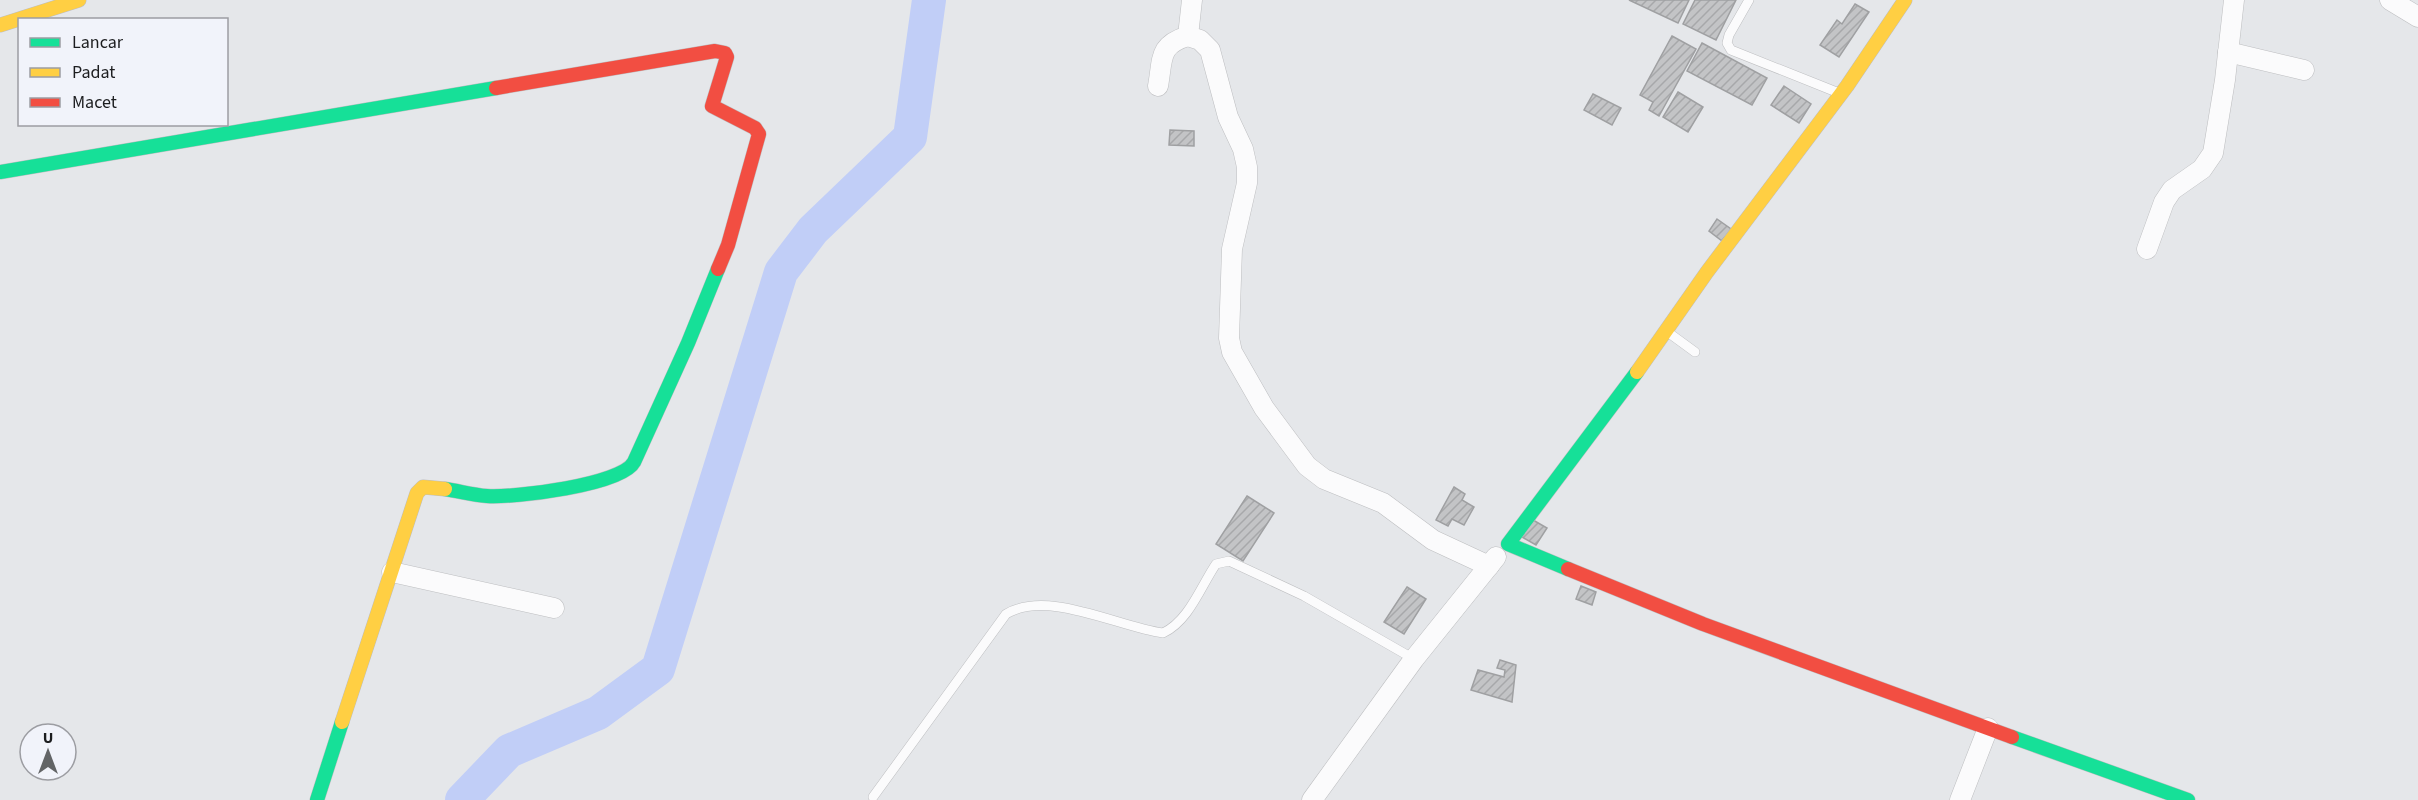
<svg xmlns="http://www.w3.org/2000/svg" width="2418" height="800" font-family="'Source Sans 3',sans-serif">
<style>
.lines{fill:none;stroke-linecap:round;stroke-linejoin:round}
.river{stroke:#c1cef7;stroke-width:34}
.building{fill:url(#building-hatch);stroke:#9fa0a2;stroke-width:1.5}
.lane-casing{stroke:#bdbec0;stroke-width:10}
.street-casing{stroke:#bdbec0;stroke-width:21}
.fast-casing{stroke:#bdbec0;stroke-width:15}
.slow-casing{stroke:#bdbec0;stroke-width:15}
.jam-casing{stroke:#bdbec0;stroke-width:15}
.lane{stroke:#fbfbfc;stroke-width:9}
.street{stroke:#fbfbfc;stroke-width:20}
.fast{stroke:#16e098;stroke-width:14}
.slow{stroke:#ffcf43;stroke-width:14}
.jam{stroke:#f24e42;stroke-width:14}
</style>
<defs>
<pattern id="building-hatch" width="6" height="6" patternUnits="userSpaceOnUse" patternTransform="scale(1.5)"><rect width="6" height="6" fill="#c3c4c6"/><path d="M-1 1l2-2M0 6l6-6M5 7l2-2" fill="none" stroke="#a7a8aa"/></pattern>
</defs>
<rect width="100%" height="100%" fill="#e5e7ea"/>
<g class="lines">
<polyline class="river" points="462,800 509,751 598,713 658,669 781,272 813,230 910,137 929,0"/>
</g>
<g class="building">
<polygon points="1629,0 1689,0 1678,23"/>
<polygon points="1695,0 1736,0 1716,40 1683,24"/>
<polygon points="1855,4 1869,12 1839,57 1820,45 1837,20 1842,24"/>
<polygon points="1672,36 1696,49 1659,116 1649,110 1653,102 1640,95"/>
<polygon points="1702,43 1767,78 1752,105 1687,71"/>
<polygon points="1784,86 1811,104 1799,123 1771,105"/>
<polygon points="1678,92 1703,107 1688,132 1663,117"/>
<polygon points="1593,94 1621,108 1612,125 1584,110"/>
<polygon points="1170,130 1194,131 1194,146 1169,145"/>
<polygon points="1717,219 1731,229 1722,241 1709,231"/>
<polygon points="1454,487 1465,494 1462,500 1474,507 1464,525 1452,519 1448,526 1436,520"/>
<polygon points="1247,496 1274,513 1243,561 1216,544"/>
<polygon points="1533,520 1547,528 1536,545 1522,537"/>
<polygon points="1581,586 1596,592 1592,605 1576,599"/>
<polygon points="1407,587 1426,599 1404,634 1384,622"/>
<polygon points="1500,660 1516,665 1512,702 1471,690 1478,670 1504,677 1505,670 1497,668"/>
</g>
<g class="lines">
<g class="lane-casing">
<g id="lane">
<polyline points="1749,0 1729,35 1727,43 1731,50 1839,93"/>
<polyline points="1669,333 1695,352"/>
<path d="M 873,797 L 1006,614 C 1048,589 1118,627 1163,633 C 1189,621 1201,586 1216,564 L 1229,561 L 1304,596 L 1414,659"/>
</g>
</g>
<g class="street-casing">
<g id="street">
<polyline points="2390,0 2418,17"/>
<polyline points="1188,36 1200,40 1210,50 1228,117 1243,149 1247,167 1247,183 1232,249 1229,338 1232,352 1264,408 1307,466 1324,479 1383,503 1433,540 1489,566"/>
<polyline points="2228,52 2304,70"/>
<path d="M 1158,86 C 1163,59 1158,45 1188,36 L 1192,0"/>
<polyline points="2147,249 2164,202 2172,190 2202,169 2213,153 2225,80 2234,0"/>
<polyline points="392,572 554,608"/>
<polyline points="1312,800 1414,659 1496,557"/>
<polyline points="1960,800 1988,728"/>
</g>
</g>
<g class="fast-casing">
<g id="fast">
<polyline points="0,172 496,88"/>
<path d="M 445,489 C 459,491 473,495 487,496 C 513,498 622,485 634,462 L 688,343 L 718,269"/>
<polyline points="1568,569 1508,544 1637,372"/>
<polyline points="2012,737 2188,800"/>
<polyline points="317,800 342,722"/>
</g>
</g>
<g class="slow-casing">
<g id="slow">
<polyline points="0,25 79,0"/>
<polyline points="1637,372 1707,272 1847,86 1905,0"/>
<polyline points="342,722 417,493 423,487 445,489"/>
</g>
</g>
<g class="jam-casing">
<g id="jam">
<polyline points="496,88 715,51 725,53 727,57 712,106 755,128 759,134 728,245 718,269"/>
<polyline points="1568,569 1703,624 2012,737"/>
</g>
</g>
<use href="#lane" class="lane"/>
<use href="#street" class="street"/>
<use href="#fast" class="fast"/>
<use href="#slow" class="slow"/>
<use href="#jam" class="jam"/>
</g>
<rect x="18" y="18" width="210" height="108" fill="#f1f3fa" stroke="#9c9da2" stroke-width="1.5"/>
<rect x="30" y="38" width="30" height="9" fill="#16e098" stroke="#9c9da2" stroke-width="1.5"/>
<text x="72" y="48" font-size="18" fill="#1c1d1f">Lancar</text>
<rect x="30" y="68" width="30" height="9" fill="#ffcf43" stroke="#9c9da2" stroke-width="1.5"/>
<text x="72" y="78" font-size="18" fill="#1c1d1f">Padat</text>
<rect x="30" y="98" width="30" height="9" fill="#f24e42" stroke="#9c9da2" stroke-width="1.5"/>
<text x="72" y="108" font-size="18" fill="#1c1d1f">Macet</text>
<g transform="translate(48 752)"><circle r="28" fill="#f1f3fa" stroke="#9c9da2" stroke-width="1.5"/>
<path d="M0-4.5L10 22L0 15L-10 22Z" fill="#626466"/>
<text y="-9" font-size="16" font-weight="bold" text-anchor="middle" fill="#1c1d1f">U</text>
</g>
</svg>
